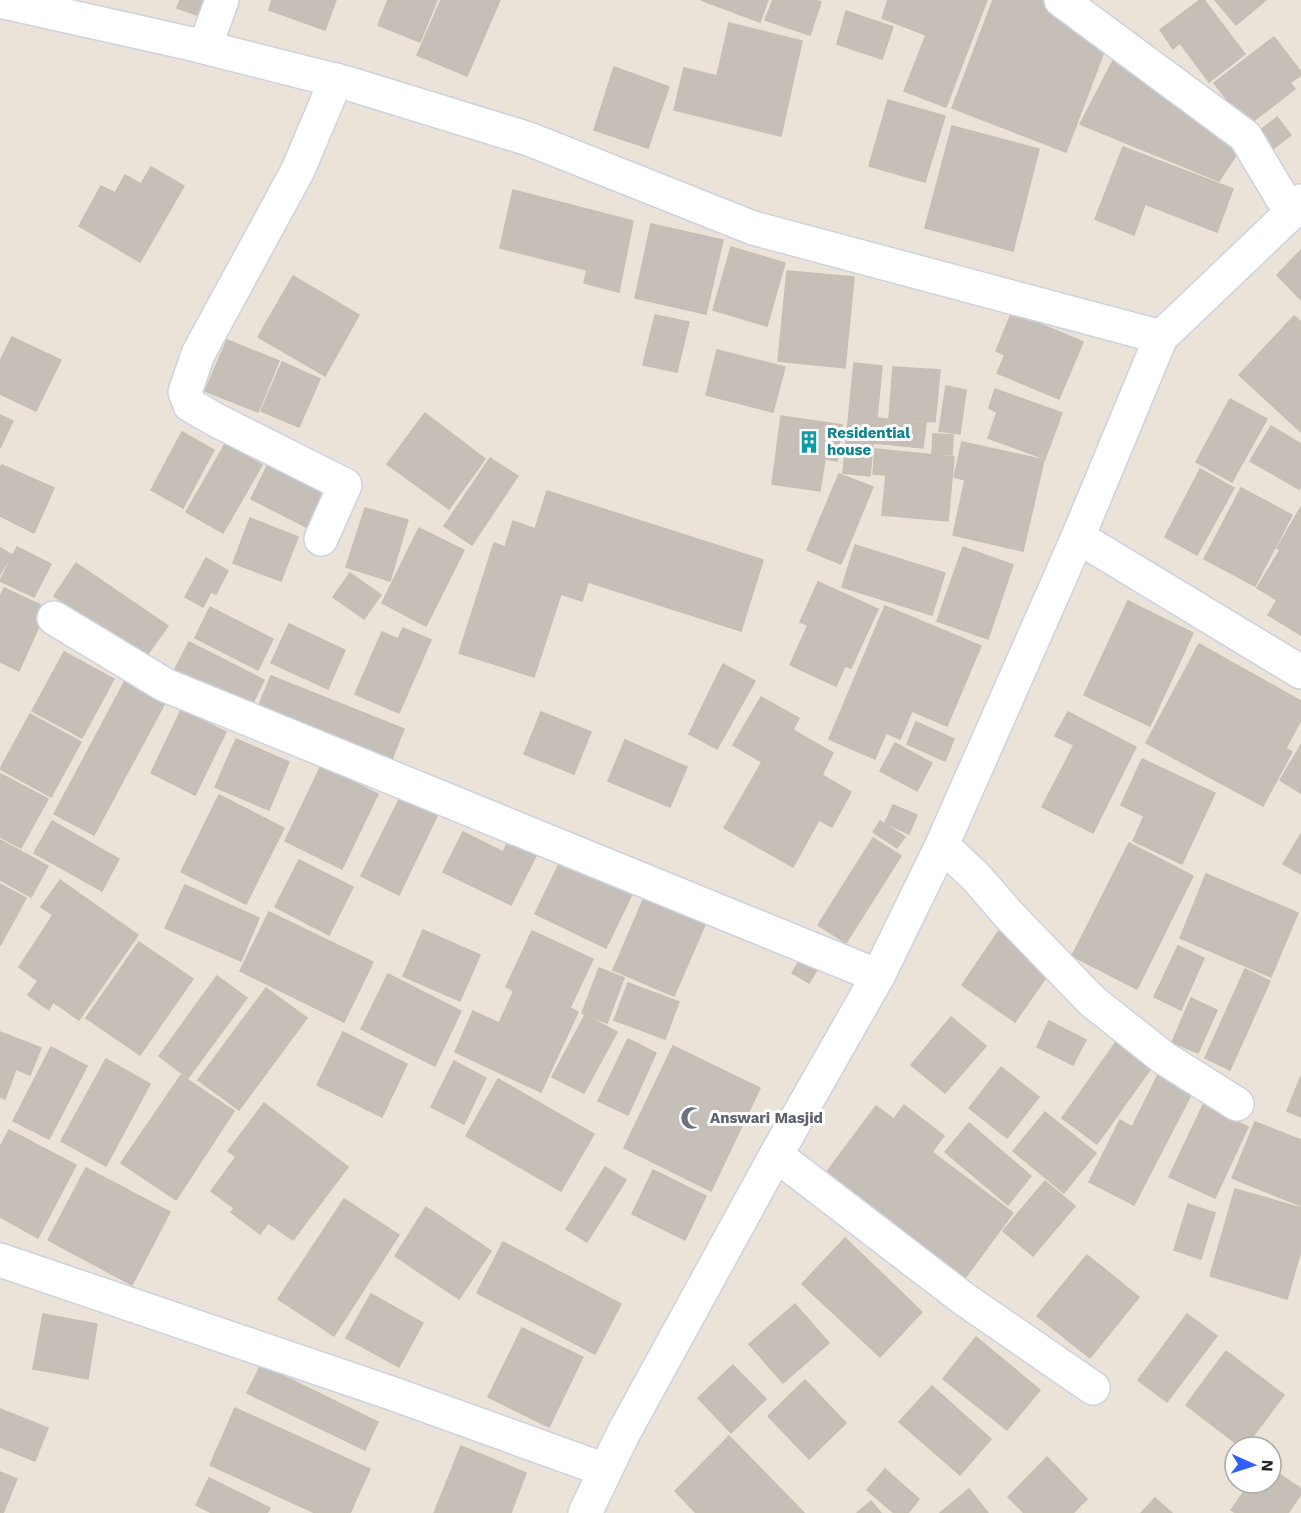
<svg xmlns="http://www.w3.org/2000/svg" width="1301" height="1513" font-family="'Work Sans',sans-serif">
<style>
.building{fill:#c6bfb8;stroke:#c6beb2;stroke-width:1.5}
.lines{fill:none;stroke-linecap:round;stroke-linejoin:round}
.minor-casing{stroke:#cdd2e1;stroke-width:36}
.minor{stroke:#fff;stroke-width:33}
.labels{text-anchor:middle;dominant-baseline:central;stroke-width:6;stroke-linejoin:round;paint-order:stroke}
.culture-label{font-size:15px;font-weight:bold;fill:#0d838f;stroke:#fff;text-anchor:start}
.worship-label{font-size:15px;font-weight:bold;fill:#5b616d;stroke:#fff;text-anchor:start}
</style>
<rect width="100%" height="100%" fill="#ebe2d8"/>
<g class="building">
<polygon points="180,0 209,0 203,17 177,8"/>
<polygon points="272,0 336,0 325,30 269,10"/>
<polygon points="388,0 437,0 420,42 378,25"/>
<polygon points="441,0 500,0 467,76 417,55"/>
<polygon points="701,0 768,0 760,22"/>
<polygon points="773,0 815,0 821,2 810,35 765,20"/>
<polygon points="888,0 987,0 946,107 904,91 926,35 882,18"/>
<polygon points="993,0 1063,0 1116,20 1066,152 952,108"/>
<polygon points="1200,0 1204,0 1245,54 1209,82 1180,43 1173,49 1160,30"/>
<polygon points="1215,0 1266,0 1236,25"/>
<polygon points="846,11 893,27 882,59 837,44"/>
<polygon points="729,23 802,41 781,136 674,110 684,68 717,76"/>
<polygon points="1274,37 1301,72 1301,75 1290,83 1295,89 1247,126 1214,83"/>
<polygon points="1114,59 1241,148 1219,181 1080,124"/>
<polygon points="614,67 669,87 648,148 594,130"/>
<polygon points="888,100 945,116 925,182 869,166"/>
<polygon points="1277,117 1291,135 1270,151 1257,133"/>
<polygon points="952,126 1039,149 1013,251 925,228"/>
<polygon points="1123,147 1233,189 1217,232 1145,204 1134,235 1095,219"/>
<polygon points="151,167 184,186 140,262 79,226 101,186 115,193 125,175 141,184"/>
<polygon points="513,190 633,221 619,292 584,283 587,270 500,248"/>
<polygon points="651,224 723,240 706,314 635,298"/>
<polygon points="731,247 785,263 767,326 713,310"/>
<polygon points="1301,250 1301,300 1277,275"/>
<polygon points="787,271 854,277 845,368 778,361"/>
<polygon points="293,276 359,315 325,376 258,337"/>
<polygon points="1012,312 1083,342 1059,399 997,373 1005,355 996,351"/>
<polygon points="655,315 689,322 677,372 643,365"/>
<polygon points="1294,316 1301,322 1301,432 1239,375"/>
<polygon points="12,337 61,360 36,411 0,394 0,361"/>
<polygon points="227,340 279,361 258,412 205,391"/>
<polygon points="717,350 785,367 773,412 706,395"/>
<polygon points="282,362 320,379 299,427 261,411"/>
<polygon points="854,363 882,366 877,418 926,423 923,448 873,443 870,476 843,473"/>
<polygon points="893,367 940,370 935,422 889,418"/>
<polygon points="946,386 966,390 960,434 939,431"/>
<polygon points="995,389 1062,413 1045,459 988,438 997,412 989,408"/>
<polygon points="1230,399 1267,419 1232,482 1196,462"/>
<polygon points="425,413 485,459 449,509 387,464"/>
<polygon points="0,415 13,421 0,448"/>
<polygon points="781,416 842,425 837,461 825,459 820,491 772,484"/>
<polygon points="1271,426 1301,444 1301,486 1299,489 1250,461"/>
<polygon points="182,432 214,450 183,508 151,490"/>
<polygon points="933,434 953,435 952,455 932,454"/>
<polygon points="962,442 1044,460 1023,551 953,535 965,480 954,477"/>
<polygon points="225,444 262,465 223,533 186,512"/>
<polygon points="875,449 954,457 948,521 882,515 886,475 873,474"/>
<polygon points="272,456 332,486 310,529 251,499"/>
<polygon points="490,458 518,476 472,545 444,526"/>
<polygon points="2,465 54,488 34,533 0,516 0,468"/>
<polygon points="1200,469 1234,488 1197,555 1165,537"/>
<polygon points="839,474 873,487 841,564 807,550"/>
<polygon points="1241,488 1292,515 1255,586 1204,559"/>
<polygon points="547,491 763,560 741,631 588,582 582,601 561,594 534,677 459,653 494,543 505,547 513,521 535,529"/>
<polygon points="1301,507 1301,635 1268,615 1277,600 1257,588 1280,550 1277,548"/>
<polygon points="365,508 408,520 390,581 346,567"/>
<polygon points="250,518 298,537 281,581 233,563"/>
<polygon points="419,528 464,550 426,626 382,603"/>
<polygon points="855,545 945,573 932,615 842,587"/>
<polygon points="17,547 51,564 34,597 0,581"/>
<polygon points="963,547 1013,565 988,639 937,621"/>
<polygon points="0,548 12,555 0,574"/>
<polygon points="206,558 228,571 216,594 211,592 203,607 185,597"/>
<polygon points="76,563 168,626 145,658 54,596"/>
<polygon points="350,573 381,595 364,619 333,597"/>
<polygon points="818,582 878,609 851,668 845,666 836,686 790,665 808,625 800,622"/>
<polygon points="4,588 47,608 19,671 0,662 0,597"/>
<polygon points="1128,601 1193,633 1150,726 1084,695"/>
<polygon points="885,606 981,646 947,726 912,711 900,739 886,733 875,759 829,739"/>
<polygon points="210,607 273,639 258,670 195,638"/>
<polygon points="289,624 345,650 328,689 271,663"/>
<polygon points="403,628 431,640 399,713 355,694 382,632 398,639"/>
<polygon points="189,642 264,680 249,711 173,673"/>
<polygon points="1199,644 1301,701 1301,720 1286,748 1292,752 1263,806 1146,743"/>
<polygon points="64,652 114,679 82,738 32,711"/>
<polygon points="723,664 755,681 717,749 689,734"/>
<polygon points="271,676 404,729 392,759 259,705"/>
<polygon points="126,679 166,701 94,835 54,814"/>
<polygon points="761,697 799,718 793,730 833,753 822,775 851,792 832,827 819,820 793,867 724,828 762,762 733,745"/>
<polygon points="181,710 226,732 195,795 151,773"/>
<polygon points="541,712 591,732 574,774 524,754"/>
<polygon points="1068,712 1136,747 1093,833 1042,807 1074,745 1055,736"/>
<polygon points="30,714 81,742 51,797 0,769"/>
<polygon points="916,722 954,739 945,761 907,744"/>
<polygon points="236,739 289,762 269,810 215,787"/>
<polygon points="625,740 687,767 670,807 608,781"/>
<polygon points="895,743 932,763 917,791 880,771"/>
<polygon points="1301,745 1301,793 1280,780"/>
<polygon points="1142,759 1215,793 1182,864 1133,841 1144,816 1121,805"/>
<polygon points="321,766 378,794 342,869 285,841"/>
<polygon points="1,774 48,799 21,848 0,837"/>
<polygon points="219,795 284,828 246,904 181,872"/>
<polygon points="400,798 437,816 399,895 361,876"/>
<polygon points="893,805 917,815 909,834 885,823"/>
<polygon points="52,821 119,859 102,891 34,853"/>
<polygon points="880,821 905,837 897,848 873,832"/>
<polygon points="463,832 503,852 511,835 539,850 511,905 443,872"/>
<polygon points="1301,834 1301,874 1283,864"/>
<polygon points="873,838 901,856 846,943 818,925"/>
<polygon points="0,840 48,866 31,897 0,880"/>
<polygon points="1129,843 1193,876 1137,989 1072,956"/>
<polygon points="299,860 353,887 329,935 275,907"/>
<polygon points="561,860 632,894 606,948 535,914"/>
<polygon points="1206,874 1298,913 1271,977 1180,938"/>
<polygon points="60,880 138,935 79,1020 53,1002 49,1010 28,995 38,981 19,967 53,915 41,907"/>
<polygon points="0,884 26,898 0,946"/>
<polygon points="185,885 259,918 241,961 165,928"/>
<polygon points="644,898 705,925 674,996 613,970"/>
<polygon points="269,912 373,962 344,1022 240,971"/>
<polygon points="1000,929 1054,966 1015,1022 962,985"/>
<polygon points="423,930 480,955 460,1001 403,976"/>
<polygon points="532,931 593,959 570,1008 578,1012 541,1092 455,1052 473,1011 499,1023 514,991 506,987"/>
<polygon points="139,942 193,979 140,1055 86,1018"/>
<polygon points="1178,946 1204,958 1181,1010 1154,997"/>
<polygon points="800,960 817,970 809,983 792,973"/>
<polygon points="599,968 624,978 607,1023 582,1013"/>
<polygon points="1245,969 1270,981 1230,1070 1205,1058"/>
<polygon points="388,974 461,1011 435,1066 361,1029"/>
<polygon points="217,976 247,998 188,1078 159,1056"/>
<polygon points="628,983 679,1002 665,1039 614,1020"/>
<polygon points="266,988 307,1018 239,1110 198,1080"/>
<polygon points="1191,998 1217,1010 1198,1053 1172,1042"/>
<polygon points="585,1015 617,1032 584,1093 552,1077"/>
<polygon points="951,1017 986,1046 945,1093 911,1065"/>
<polygon points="1049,1021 1086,1040 1073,1065 1037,1047"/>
<polygon points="0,1032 41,1048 30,1075 16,1069 5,1099 0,1097"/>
<polygon points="343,1032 407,1064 382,1117 317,1085"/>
<polygon points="628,1039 656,1053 628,1115 598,1101"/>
<polygon points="1116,1042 1152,1067 1097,1144 1062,1118"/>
<polygon points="673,1046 760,1088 711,1191 624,1148"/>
<polygon points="51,1047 87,1066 49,1139 13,1121"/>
<polygon points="106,1059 150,1084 106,1166 61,1141"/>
<polygon points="454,1061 486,1078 464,1124 431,1107"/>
<polygon points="1001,1067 1039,1097 1007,1138 969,1108"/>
<polygon points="1159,1073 1193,1091 1134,1205 1089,1182 1120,1120 1132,1127"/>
<polygon points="181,1075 234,1111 176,1200 121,1163"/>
<polygon points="1301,1076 1301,1117 1287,1111"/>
<polygon points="498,1079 594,1134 561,1191 466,1136"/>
<polygon points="264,1103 348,1167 293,1240 268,1223 260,1234 231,1212 234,1208 211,1191 236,1157 228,1151"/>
<polygon points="904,1105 944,1136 932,1152 1013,1213 965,1278 826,1173 876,1106 894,1119"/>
<polygon points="1203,1105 1248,1127 1215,1198 1169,1177"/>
<polygon points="1045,1112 1096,1153 1064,1193 1013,1151"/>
<polygon points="1255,1122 1301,1140 1301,1206 1232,1178"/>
<polygon points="969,1123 1031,1176 1008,1205 945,1152"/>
<polygon points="9,1130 76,1165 38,1238 0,1217 0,1147"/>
<polygon points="605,1167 626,1180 587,1242 566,1229"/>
<polygon points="86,1168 170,1212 132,1285 48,1240"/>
<polygon points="653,1170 706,1196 685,1240 632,1214"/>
<polygon points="1045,1181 1075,1206 1033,1256 1003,1231"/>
<polygon points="1235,1189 1301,1208 1301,1251 1287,1299 1210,1276"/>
<polygon points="344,1199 399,1235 334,1336 278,1299"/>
<polygon points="1188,1204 1215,1213 1201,1259 1174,1250"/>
<polygon points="426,1207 491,1251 459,1299 395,1256"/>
<polygon points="845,1238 922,1312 880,1357 802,1284"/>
<polygon points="503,1242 621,1304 595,1354 477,1293"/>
<polygon points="1087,1255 1139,1297 1090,1358 1037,1316"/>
<polygon points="371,1294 423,1323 399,1367 346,1338"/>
<polygon points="795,1304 829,1343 783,1383 749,1344"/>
<polygon points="43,1314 97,1324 88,1379 33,1369"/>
<polygon points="1187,1314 1217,1336 1167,1402 1138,1380"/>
<polygon points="522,1328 583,1357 549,1427 488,1397"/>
<polygon points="976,1337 1040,1390 1007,1430 943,1379"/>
<polygon points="1226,1351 1284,1395 1245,1447 1241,1447 1186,1405"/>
<polygon points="261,1365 378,1422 365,1450 247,1393"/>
<polygon points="733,1365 766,1399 731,1433 698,1398"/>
<polygon points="805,1380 846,1423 809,1459 768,1416"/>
<polygon points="932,1386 991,1439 960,1475 899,1422"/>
<polygon points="235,1408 370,1469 350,1513 315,1513 210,1465"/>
<polygon points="0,1409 48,1428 35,1461 0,1447"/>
<polygon points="729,1436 804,1513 696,1513 675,1491"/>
<polygon points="461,1446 526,1473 511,1513 434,1513"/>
<polygon points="1047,1457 1087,1499 1073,1513 1024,1513 1008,1497"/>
<polygon points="1271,1468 1301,1489 1301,1494 1288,1513 1236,1513 1231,1510 1250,1483 1271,1483"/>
<polygon points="885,1469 919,1499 908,1513 894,1513 867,1490"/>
<polygon points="0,1472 17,1479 3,1513 0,1513"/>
<polygon points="209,1478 270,1508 267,1513 212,1513 196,1505"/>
<polygon points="969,1489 988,1513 940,1513"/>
<polygon points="1155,1498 1172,1513 1141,1513"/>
<polygon points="871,1501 881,1513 857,1513"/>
</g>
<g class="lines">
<g class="minor-casing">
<g id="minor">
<polyline points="1061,0 1245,136 1291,213"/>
<polyline points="0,1 192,44 350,84 529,139 753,228 1161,337"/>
<polyline points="205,47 222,0"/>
<polyline points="1078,537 1301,672"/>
<polyline points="321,539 345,485 216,420 190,405 185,392 198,354 298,170 336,80"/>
<polyline points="54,618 165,685 878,976"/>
<polyline points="942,845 976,877 1008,914 1092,1001 1164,1058 1237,1104"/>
<polyline points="776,1155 964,1299 1093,1388"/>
<polyline points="0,1260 391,1393 605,1470"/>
<polyline points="585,1513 623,1434 776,1155 878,976 942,845 1078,537 1161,337 1291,213 1301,201"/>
</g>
</g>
<use href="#minor" class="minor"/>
</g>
<defs>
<g id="building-bare" transform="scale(1.8)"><path d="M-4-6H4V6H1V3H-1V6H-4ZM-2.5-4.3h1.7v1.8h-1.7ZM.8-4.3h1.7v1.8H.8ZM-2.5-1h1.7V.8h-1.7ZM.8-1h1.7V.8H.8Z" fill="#0f9aa8" stroke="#fff" stroke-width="2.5" paint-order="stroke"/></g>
<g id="mosque-bare" transform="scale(1.8)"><path d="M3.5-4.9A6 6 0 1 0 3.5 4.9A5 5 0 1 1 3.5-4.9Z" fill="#6b7280" stroke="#fff" stroke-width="2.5" paint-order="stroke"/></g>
</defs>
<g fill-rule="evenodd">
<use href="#building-bare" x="809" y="442"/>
<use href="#mosque-bare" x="692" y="1118"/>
</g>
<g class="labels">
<g class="culture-label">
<text x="827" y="433">Residential<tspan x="827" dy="17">house</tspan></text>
</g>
<g class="worship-label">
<text x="710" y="1118">Answari Masjid</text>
</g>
</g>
<g transform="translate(1253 1465) rotate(93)"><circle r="28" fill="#ffffff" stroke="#a9a9a9" stroke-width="1.5"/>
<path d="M0-4.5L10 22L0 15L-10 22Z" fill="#305fff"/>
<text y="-9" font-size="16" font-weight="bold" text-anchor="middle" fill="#272727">N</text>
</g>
</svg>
